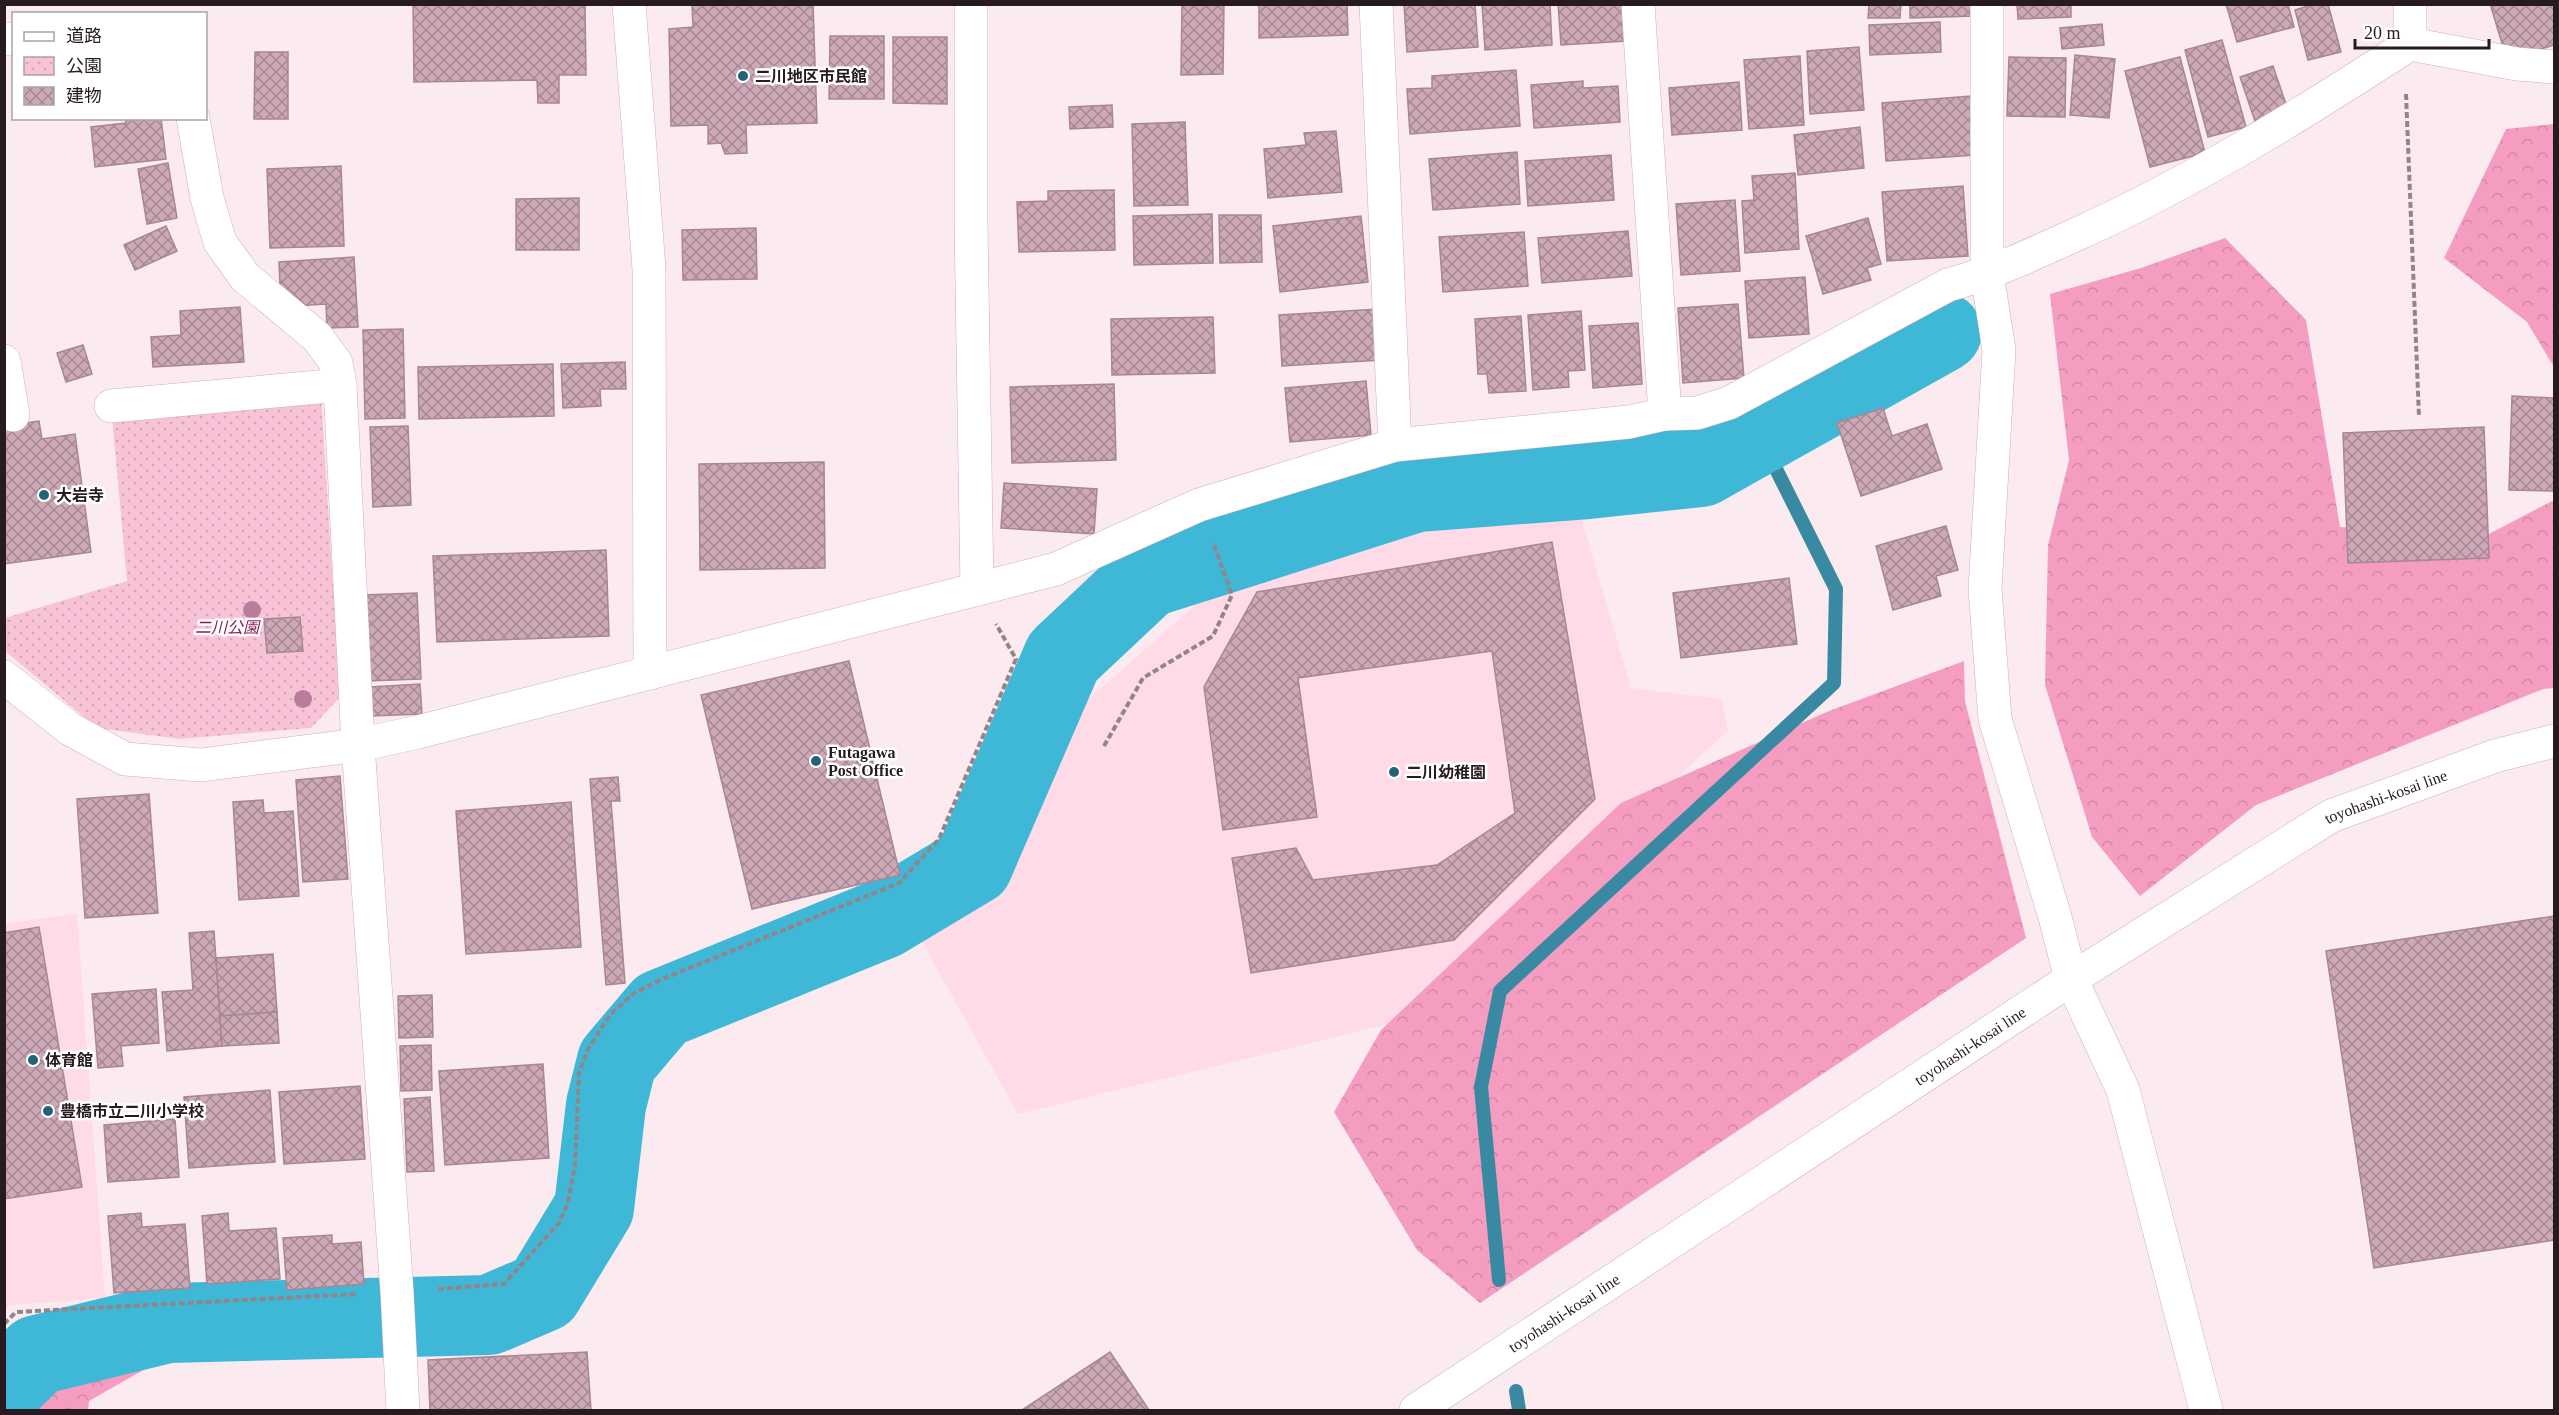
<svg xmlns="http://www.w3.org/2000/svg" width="2559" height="1415" font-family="'Times New Roman','Noto Sans JP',serif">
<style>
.built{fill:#ffdae7}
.forest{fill:url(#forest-crowns)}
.park{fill:url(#park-dots)}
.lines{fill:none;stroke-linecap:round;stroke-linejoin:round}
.stream{stroke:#3889a1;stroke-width:14}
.river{stroke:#3fb8d8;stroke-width:80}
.building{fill:url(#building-cross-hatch);stroke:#a98693;stroke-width:1.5}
.minor-casing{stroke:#d1adba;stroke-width:34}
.major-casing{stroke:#d1adba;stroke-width:34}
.path{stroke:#928489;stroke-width:4;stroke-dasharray:6 3;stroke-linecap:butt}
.minor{stroke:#fff;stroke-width:33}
.major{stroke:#fff;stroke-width:33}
.tree{fill:#ba7c9b}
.poi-dot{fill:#206476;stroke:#fff;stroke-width:2}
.labels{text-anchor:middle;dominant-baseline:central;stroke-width:5;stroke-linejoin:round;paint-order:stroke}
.poi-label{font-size:16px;font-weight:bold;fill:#281b20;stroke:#fff;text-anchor:start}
.park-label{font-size:16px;font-style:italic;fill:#852155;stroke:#fff}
.street-label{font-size:16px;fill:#281b20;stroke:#fff}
</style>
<defs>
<pattern id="forest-crowns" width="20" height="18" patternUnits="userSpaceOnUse" patternTransform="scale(1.5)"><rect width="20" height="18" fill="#f59dc1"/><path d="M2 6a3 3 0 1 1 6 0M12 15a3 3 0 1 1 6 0" fill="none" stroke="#d287a6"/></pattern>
<pattern id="park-dots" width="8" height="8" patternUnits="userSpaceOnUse" patternTransform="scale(1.5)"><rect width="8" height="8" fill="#f8c2d7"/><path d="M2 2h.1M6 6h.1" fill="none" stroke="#d5a6b8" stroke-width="1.8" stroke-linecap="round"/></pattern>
<pattern id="building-cross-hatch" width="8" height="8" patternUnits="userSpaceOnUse" patternTransform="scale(1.5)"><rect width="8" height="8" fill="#cda8b6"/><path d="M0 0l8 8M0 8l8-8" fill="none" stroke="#a68894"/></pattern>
</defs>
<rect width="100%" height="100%" fill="#fbebf1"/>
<g class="built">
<polygon points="1578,507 1631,688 1721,699 1728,731 1567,877 1443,1011 1018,1114 921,940 1064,721 1211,591 1410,521"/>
<polygon points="77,913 105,1298 10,1305 5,1311 5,924"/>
</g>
<g class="forest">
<polygon points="2554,124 2554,367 2527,322 2444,258 2506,129"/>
<polygon points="2225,238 2306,320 2340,527 2485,536 2554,500 2554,688 2543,689 2256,805 2140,896 2092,837 2045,685 2048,545 2069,460 2050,294 2141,268"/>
<polygon points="1964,661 1965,701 2026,938 1480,1303 1417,1250 1334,1112 1381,1030 1621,803 1829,711"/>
<polygon points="129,1326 159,1361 89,1401 88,1410 5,1410 5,1379 24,1336"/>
</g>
<polygon class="park" points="321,394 340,697 311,728 180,739 97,728 5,651 5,618 127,581 111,406"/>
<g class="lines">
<g class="stream">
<polyline points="1499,1280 1481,1087 1500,991 1834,683 1836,589 1759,435"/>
<polyline points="1516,1391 1519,1410"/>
</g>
<polyline class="river" points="4,1387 37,1355 168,1323 489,1315 543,1292 594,1208 606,1105 617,1061 661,1009 883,919 973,865 1063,657 1147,578 1417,492 1588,479 1701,467 1942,332"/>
</g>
<g class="building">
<polygon points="413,4 585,4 586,75 559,75 559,103 538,103 537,80 414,82"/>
<polygon points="692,4 813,4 817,123 746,125 747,153 725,154 721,143 708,144 708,125 671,126 669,29 693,27"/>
<polygon points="1182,4 1224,4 1223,74 1181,75"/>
<polygon points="1259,4 1347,4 1348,35 1259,38"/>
<polygon points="1404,4 1475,4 1478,47 1407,52"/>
<polygon points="1482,4 1550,4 1552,45 1485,50"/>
<polygon points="1558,4 1625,4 1627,41 1561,45"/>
<polygon points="1869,4 1901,4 1900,18 1868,18"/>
<polygon points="1910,4 1975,4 1975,16 1910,18"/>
<polygon points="2017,4 2071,4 2071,17 2018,19"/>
<polygon points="2226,4 2288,4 2294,27 2237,42"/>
<polygon points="2314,4 2328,4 2341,52 2308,60 2295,10"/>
<polygon points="2500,4 2554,4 2554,45 2507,60 2491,7"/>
<polygon points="1940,22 1941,52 1870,55 1869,25"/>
<polygon points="2102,24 2104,45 2062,49 2060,28"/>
<polygon points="830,36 884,36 884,99 829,99"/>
<polygon points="893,37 947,37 947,104 893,103"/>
<polygon points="2222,40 2246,127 2208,137 2185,50"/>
<polygon points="1859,47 1864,110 1810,114 1807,51"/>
<polygon points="255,52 288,52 288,119 254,119"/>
<polygon points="2075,55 2115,59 2109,118 2070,115"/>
<polygon points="1800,56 1804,125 1749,129 1744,60"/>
<polygon points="2009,57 2066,58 2065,117 2007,116"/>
<polygon points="2180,57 2205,153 2150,167 2125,71"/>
<polygon points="2273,66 2289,113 2256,124 2240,77"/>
<polygon points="1516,70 1520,126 1410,134 1407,89 1432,88 1432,76"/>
<polygon points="1583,81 1583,88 1618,86 1620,122 1534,128 1531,85"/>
<polygon points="1739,82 1742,130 1672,135 1669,88"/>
<polygon points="1971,96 1976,155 1886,161 1882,103"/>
<polygon points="1112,105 1113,127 1070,129 1069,107"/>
<polygon points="126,118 161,118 166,159 95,167 91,127 126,123"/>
<polygon points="1185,122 1188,205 1134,206 1132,124"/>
<polygon points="1860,127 1864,168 1798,175 1794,135"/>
<polygon points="1336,131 1342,192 1268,198 1264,149 1306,145 1304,133"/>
<polygon points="1517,152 1520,204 1433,210 1429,159"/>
<polygon points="1611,155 1614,200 1528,206 1525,161"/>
<polygon points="168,163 177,218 147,224 138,169"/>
<polygon points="341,166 344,246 270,248 267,169"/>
<polygon points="1795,173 1799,249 1745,253 1742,201 1754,200 1752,176"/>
<polygon points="1963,186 1968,256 1887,261 1882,192"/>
<polygon points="1114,190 1115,250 1019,252 1017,202 1048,201 1048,191"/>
<polygon points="579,198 579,250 516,250 516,199"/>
<polygon points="1735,200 1740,271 1681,275 1676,204"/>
<polygon points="1212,214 1213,263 1134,265 1133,216"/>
<polygon points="1219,215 1261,215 1262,262 1220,263"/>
<polygon points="1361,216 1368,282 1280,292 1273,226"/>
<polygon points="1868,218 1881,264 1867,268 1871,280 1823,294 1806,236"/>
<polygon points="166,226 177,251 135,270 124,245"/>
<polygon points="756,228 757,279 683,280 682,230"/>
<polygon points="1628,231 1632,276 1542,283 1538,238"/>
<polygon points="1524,232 1528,286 1443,292 1439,237"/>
<polygon points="354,257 358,327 327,328 326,304 281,307 279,262"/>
<polygon points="1805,277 1809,334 1749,338 1745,281"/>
<polygon points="1738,304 1744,378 1683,383 1678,308"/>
<polygon points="240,307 244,362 153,367 151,337 181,335 180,311"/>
<polygon points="1379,309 1382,360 1282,366 1279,315"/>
<polygon points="1581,311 1585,370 1568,371 1569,387 1533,390 1528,315"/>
<polygon points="1521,316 1526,391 1489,393 1487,374 1478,374 1475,319"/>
<polygon points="1213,317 1215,373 1112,375 1111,319"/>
<polygon points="1638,323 1642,384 1593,388 1589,326"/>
<polygon points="403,329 405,418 365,419 363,330"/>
<polygon points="83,345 92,374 66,382 57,353"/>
<polygon points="625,362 626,389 600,389 601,406 563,408 561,364"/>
<polygon points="553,364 554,416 419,419 418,367"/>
<polygon points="1366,381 1371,435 1290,442 1285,388"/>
<polygon points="1114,384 1116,460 1012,463 1010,387"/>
<polygon points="2512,396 2554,398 2554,491 2509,490"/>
<polygon points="1883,408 1892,436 1927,424 1942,469 1861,496 1837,423"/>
<polygon points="39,421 42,439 75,434 91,552 4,564 4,426"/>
<polygon points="408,426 411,505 373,507 370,427"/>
<polygon points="2484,427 2489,558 2348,563 2343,433"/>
<polygon points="824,462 825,568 700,570 699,464"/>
<polygon points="1004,483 1097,489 1094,534 1001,528"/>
<polygon points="1946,526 1958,570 1936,576 1941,596 1893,610 1876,546"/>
<polygon points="1552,542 1595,799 1454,940 1251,973 1232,858 1296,848 1313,880 1437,865 1515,813 1492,651 1298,678 1317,817 1223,830 1204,687 1257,592"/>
<polygon points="606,550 609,636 437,642 433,556"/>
<polygon points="1789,578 1797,644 1681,658 1673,593"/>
<polygon points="417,593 421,679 367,681 364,595"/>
<polygon points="300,617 303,651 267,653 264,619"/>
<polygon points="849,661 900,875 752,909 701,695"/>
<polygon points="420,684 422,714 370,716 370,687"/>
<polygon points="340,776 348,879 303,882 296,780"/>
<polygon points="618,777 620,801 611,801 625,983 606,985 590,779"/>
<polygon points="149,794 158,913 85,918 77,799"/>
<polygon points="263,800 264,813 293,811 299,896 239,900 233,802"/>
<polygon points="571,802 581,947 466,954 456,811"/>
<polygon points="2554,916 2554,1240 2374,1268 2326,951"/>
<polygon points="39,927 82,1187 4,1199 4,933"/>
<polygon points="214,931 222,1046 167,1051 162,992 193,990 189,933"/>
<polygon points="273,954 277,1012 220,1016 216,958"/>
<polygon points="156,989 159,1043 121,1046 123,1066 98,1068 92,994"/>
<polygon points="432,995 433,1037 399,1038 398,996"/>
<polygon points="277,1012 279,1043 222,1046 220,1016"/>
<polygon points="431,1045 432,1090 401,1091 400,1046"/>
<polygon points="543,1064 549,1158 445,1165 439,1071"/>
<polygon points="360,1086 365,1159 284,1164 279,1092"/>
<polygon points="270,1090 275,1162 189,1168 184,1097"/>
<polygon points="430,1097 434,1171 407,1172 404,1099"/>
<polygon points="175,1119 179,1177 108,1182 104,1125"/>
<polygon points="141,1213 142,1227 185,1224 190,1288 114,1293 108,1216"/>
<polygon points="228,1213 229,1231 276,1228 280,1279 207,1284 202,1216"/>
<polygon points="332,1235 332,1244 361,1242 364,1284 287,1290 283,1238"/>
<polygon points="587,1352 591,1410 430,1410 428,1360"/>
<polygon points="1110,1352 1149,1410 1022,1410"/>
</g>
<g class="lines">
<g class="minor-casing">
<g id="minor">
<polyline points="629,4 649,269 650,673"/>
<polyline points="971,4 971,224 977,589"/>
<polyline points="1376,4 1395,445"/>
<polyline points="1638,4 1665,414"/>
<polyline points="1987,4 1987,274 1999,350 1985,589 1995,719 2055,917 2071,979 2123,1090 2206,1410"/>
<polyline points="2410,4 2410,44"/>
<polyline points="4,39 14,39"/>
<polyline points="193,118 207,198 220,242 245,277 317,337 336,363 340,385 358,745 397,1292 403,1410"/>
<polyline points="4,361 13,415"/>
<polyline points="111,406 340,385"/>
<path d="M 4,677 L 70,729 L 125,759 L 201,765 L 358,745 L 418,732 L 1056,569 L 1199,505 L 1395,445 L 1629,422 L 1665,414 L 1697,413 L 1729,403 L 1948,285 C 1993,273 2033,254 2075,235 C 2193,182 2302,114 2410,44 L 2517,64 L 2554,67"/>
</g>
</g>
<g class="major-casing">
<g id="major">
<path id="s1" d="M 1416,1410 L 2071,979 L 2331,816 L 2495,756 L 2554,741"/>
</g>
</g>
<g class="path">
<polyline points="2406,94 2419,417"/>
<polyline points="1104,746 1143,678 1213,636 1232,595 1213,542"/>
<polyline points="438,1289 504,1284 559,1223 567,1205 575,1166 579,1073 588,1049 610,1015 633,994 660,980 899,883 939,839 1016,659 996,624"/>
<polyline points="4,1324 16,1312 358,1294"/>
</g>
<use href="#minor" class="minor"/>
<use href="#major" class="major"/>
</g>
<g class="tree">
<circle cx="252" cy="610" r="9"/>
<circle cx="303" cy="699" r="9"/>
</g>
<g class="poi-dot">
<circle cx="743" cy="76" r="6"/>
<circle cx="44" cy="495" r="6"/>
<circle cx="816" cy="761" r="6"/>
<circle cx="1394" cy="772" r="6"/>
<circle cx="33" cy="1060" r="6"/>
<circle cx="48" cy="1111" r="6"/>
</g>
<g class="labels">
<g class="poi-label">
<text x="755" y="76">二川地区市民館</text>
<text x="56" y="495">大岩寺</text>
<text x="828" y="752">Futagawa<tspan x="828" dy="18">Post Office</tspan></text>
<text x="1406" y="772">二川幼稚園</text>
<text x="45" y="1060">体育館</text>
<text x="60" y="1111">豊橋市立二川小学校</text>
</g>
<g class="park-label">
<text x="227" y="627">二川公園</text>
</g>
<g class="street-label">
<text stroke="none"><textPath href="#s1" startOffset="1149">toyohashi-kosai line</textPath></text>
<text stroke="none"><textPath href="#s1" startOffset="663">toyohashi-kosai line</textPath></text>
<text stroke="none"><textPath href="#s1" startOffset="177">toyohashi-kosai line</textPath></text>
</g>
</g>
<rect width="2559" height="1415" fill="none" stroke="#281b20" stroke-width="12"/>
<rect x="12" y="12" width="195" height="108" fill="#ffffff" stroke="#a9a4a6" stroke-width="1.5"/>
<rect x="24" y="32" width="30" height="9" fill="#ffffff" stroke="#a9a4a6" stroke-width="1.5"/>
<text x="66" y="42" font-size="18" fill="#281b20">道路</text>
<rect x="24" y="57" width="30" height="18" fill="url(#park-dots)" stroke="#a9a4a6" stroke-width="1.5"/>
<text x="66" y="72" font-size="18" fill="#281b20">公園</text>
<rect x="24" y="87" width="30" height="18" fill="url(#building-cross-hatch)" stroke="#a9a4a6" stroke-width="1.5"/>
<text x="66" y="102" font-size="18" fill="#281b20">建物</text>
<path d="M2355 39v9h134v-9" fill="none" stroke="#281b20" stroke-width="3"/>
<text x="2364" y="39" font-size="18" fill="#281b20" stroke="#ffffff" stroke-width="4.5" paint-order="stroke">20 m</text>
</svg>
